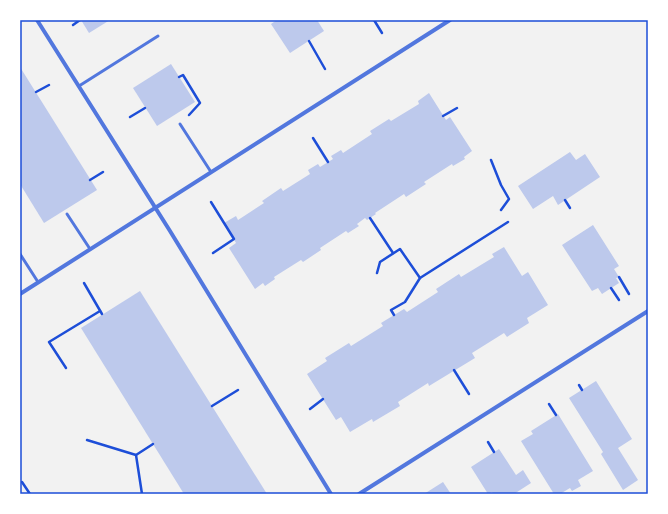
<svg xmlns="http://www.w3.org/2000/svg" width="668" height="514" font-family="'PT Sans',sans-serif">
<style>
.building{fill:#bdc9ec}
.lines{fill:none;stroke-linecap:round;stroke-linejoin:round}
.path{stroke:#1d4ed8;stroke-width:2.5}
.service{stroke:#5277de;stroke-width:3}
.minor{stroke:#5277de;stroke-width:4}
.neatline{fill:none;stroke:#1d4ed8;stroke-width:1.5}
</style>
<rect width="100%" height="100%" fill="#f2f2f2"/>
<g class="building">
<polygon points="81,20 110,20 89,33"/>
<polygon points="277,20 317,20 324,31 290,53 271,24"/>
<polygon points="171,64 195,102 157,126 133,88"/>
<polygon points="20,67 97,190 44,223 20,184"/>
<polygon points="429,93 446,120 450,117 472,151 464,157 465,159 453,166 452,164 424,182 426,184 406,197 404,194 375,213 376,214 367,220 365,218 357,224 359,226 348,233 346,231 320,248 321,250 303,262 301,260 274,277 275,279 265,286 263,283 255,289 229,248 236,243 224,223 236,216 238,220 264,203 262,201 281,188 283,191 310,174 308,170 318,164 320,167 333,159 331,156 341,150 343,153 372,134 370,131 389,119 391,121 419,104 418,101"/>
<polygon points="570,152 576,160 585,154 600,177 558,205 553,196 533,209 518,186"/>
<polygon points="593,225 619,266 614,269 619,277 616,278 619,283 602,294 598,288 592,291 562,245"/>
<polygon points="504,247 522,276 528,272 548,305 527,318 529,323 507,337 504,333 472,353 475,358 429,386 428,383 398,402 400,406 373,422 372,419 350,432 341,417 336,420 307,374 327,361 325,358 349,343 351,346 383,326 381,323 404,309 407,312 438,292 436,289 459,274 461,277 494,257 492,254"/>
<polygon points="140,291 267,494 184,494 81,328"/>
<polygon points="596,381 632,439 618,448 638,480 623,490 601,454 603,452 569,398"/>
<polygon points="558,414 593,471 578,480 581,486 572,491 570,488 560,494 554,494 521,441 533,434 531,431"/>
<polygon points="499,449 516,475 523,470 531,483 514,494 493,494 492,492 488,494 471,467"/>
<polygon points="443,482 451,494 424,494"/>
</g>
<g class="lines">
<g class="path">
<polyline points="374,20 382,33"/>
<polyline points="73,25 80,20"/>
<polyline points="309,41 325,69"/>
<polyline points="179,77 183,75 200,103 189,115"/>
<polyline points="36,92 49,85"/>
<polyline points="443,116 457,108"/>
<polyline points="130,117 145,108"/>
<polyline points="313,138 328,162"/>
<polyline points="491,160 501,185 509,199 501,210"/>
<polyline points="90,180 103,172"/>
<polyline points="565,200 570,208"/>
<polyline points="211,202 234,239 213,253"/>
<polyline points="370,218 393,253"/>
<polyline points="377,273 380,262 400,249 420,278 405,302 391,310 394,315"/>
<polyline points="619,277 629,294"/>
<polyline points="420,278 508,222"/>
<polyline points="84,283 102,314"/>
<polyline points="611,288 619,300"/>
<polyline points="66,368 49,342 100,311"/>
<polyline points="454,370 469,394"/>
<polyline points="579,385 582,390"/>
<polyline points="549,404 556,415"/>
<polyline points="212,406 238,390"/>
<polyline points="310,409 323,399"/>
<polyline points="87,440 136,455 153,444"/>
<polyline points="488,442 494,452"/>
<polyline points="136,455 142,494"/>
<polyline points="22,482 30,494"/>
</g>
<g class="service">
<polyline points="79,86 158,36"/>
<polyline points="180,124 211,172"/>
<polyline points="67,214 90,249"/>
<polyline points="20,254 38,282"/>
</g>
<g class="minor">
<polyline points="37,20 170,231 331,494"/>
<polyline points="20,294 450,20"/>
<polyline points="359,494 648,311"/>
</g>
</g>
<rect width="668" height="514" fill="none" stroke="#ffffff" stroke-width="42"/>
<rect x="21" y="21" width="626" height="472" class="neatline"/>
</svg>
